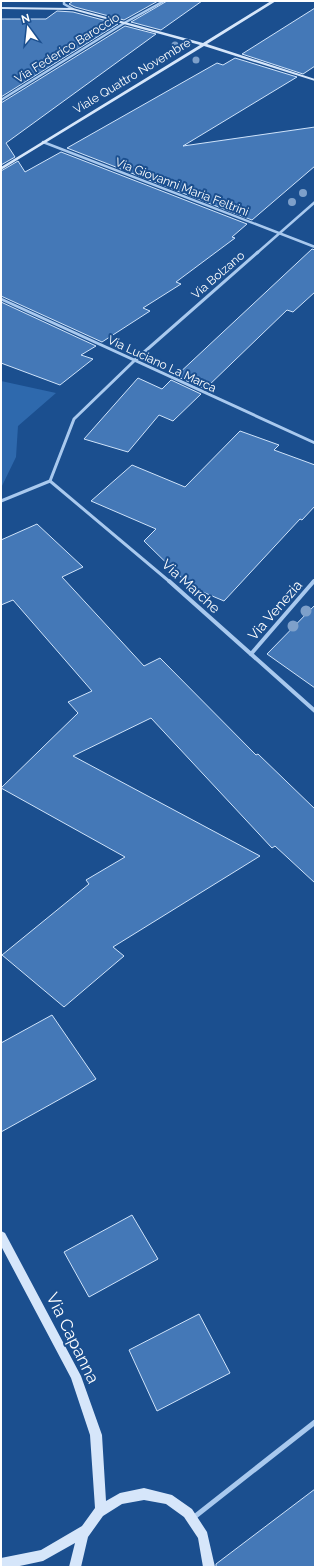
<svg xmlns="http://www.w3.org/2000/svg" width="316" height="1568" font-family="Raleway,sans-serif">
<style>
.green{fill:#2e69ad}
.building{fill:#4478b7;stroke:#cfe3fa}
.lines{fill:none;stroke-linecap:round;stroke-linejoin:round}
.street-far3{stroke:#a9c9ee;stroke-width:2.5}
.street-far2{stroke:#a9c9ee;stroke-width:3}
.street-far1{stroke:#a9c9ee;stroke-width:4}
.street{stroke:#a9c9ee;stroke-width:5}
.secondary{fill:#d6e6fa;fill-rule:evenodd}
.tree{fill:#7ea0ca}
.labels{text-anchor:middle;dominant-baseline:central;stroke-width:4;stroke-linejoin:round;paint-order:stroke}
.far-street-label{font-size:12px;fill:#fff;stroke:#1b4f8f}
.street-label{font-size:14px;fill:#fff;stroke:#1b4f8f}
.near-street-label{font-size:17px;fill:#fff;stroke:#1b4f8f}
</style>
<rect width="100%" height="100%" fill="#1b4f8f"/>
<polygon class="green" points="1,381 56,393 18,426 16,457 1,488"/>
<g class="building">
<polygon points="73,1 158,1 124,20 75,7 69,4"/>
<polygon points="167,1 202,1 161,30 131,22"/>
<polygon points="315,8 315,66 303,74 242,54"/>
<polygon points="57,11 73,12 118,24 1,97 1,19 46,19"/>
<polygon points="125,26 156,34 6,143 15,157 1,165 1,103"/>
<polygon points="235,58 297,77 183,146 315,127 315,166 252,220 67,148 217,63 223,65"/>
<polygon points="61,152 247,224 232,237 235,238 176,282 181,284 143,308 150,311 102,342 1,296 1,171 18,161 25,172"/>
<polygon points="312,249 315,250 315,292 293,312 287,310 205,389 176,376"/>
<polygon points="1,302 96,346 81,355 93,359 60,385 1,363"/>
<polygon points="138,378 162,389 171,380 201,394 173,421 159,415 128,452 84,439"/>
<polygon points="240,431 279,445 274,450 315,465 315,506 302,520 300,519 224,601 191,587 144,541 156,529 91,501 132,465 185,487"/>
<polygon points="37,524 83,567 62,577 144,666 160,658 256,755 258,754 315,809 315,883 275,846 272,848 151,718 73,756 260,856 113,947 124,956 64,1007 2,955 89,884 86,880 125,857 1,788 78,713 68,702 92,691 13,600 1,605 1,540"/>
<polygon points="315,605 315,688 267,654"/>
<polygon points="52,1015 96,1079 1,1132 1,1043"/>
<polygon points="132,1215 158,1259 89,1297 64,1252"/>
<polygon points="199,1314 230,1373 157,1411 129,1350"/>
<polygon points="315,1489 315,1567 216,1567 216,1564"/>
</g>
<g class="lines">
<g class="street-far3">
<polyline points="64,1 64,4 73,9"/>
<polyline points="1,100 126,22 164,1"/>
<polyline points="43,142 315,247"/>
<polyline points="257,253 315,202"/>
</g>
<g class="street-far2">
<polyline points="1,299 315,443"/>
<polyline points="1,501 50,481"/>
<polyline points="170,582 50,481 74,419 134,361 258,252"/>
<polyline points="313,582 315,580"/>
</g>
<g class="street-far1">
<polyline points="169,581 315,711"/>
<polyline points="251,654 314,581"/>
</g>
<polyline class="street" points="193,1518 315,1422"/>
<g class="secondary">
<polygon points="271,1 276,1 207,44 315,79 315,81 204,46 1,170 1,167 200,45 73,10 1,9 1,7 73,8 203,43"/>
<polygon points="1,1231 5,1233 81,1376 102,1435 106,1501 120,1493 144,1488 172,1495 192,1509 207,1532 215,1567 203,1567 198,1538 184,1517 166,1504 144,1500 122,1504 103,1516 88,1537 81,1567 69,1567 75,1543 43,1561 15,1567 1,1567 1,1558 41,1550 82,1526 95,1508 90,1435 71,1378 1,1246"/>
</g>
</g>
<g class="tree">
<circle cx="175" cy="45" r="3.5"/>
<circle cx="196" cy="60" r="3.5"/>
<circle cx="303" cy="193" r="4"/>
<circle cx="292" cy="202" r="4"/>
<circle cx="306" cy="611" r="5.5"/>
<circle cx="293" cy="626" r="5.5"/>
</g>
<g class="labels">
<g class="far-street-label">
<text transform="translate(67 48) rotate(-32)">Via Federico Baroccio</text>
<text transform="translate(132 76) rotate(-31)">Viale Quattro Novembre</text>
<text transform="translate(182 187) rotate(21)">Via Giovanni Maria Feltrini</text>
<text transform="translate(218 275) rotate(-41)">Via Bolzano</text>
<text transform="translate(162 364) rotate(25)">Via Luciano La Marca</text>
</g>
<g class="street-label">
<text transform="translate(191 586) rotate(42)">Via Marche</text>
<text transform="translate(275 610) rotate(-49)">Via Venezia</text>
</g>
<g class="near-street-label">
<text transform="translate(73 1338) rotate(64)">Via Capanna</text>
</g>
</g>
<rect width="316" height="1568" fill="none" stroke="#ffffff" stroke-width="4"/>
<g transform="translate(28 28) rotate(345)" stroke="#1b4f8f" stroke-width="3" paint-order="stroke">
<path d="M0-3L7 15L0 10L-7 15Z" fill="#ffffff"/>
<text y="-6" font-size="11" font-weight="bold" text-anchor="middle" fill="#ffffff">N</text>
</g>
</svg>
